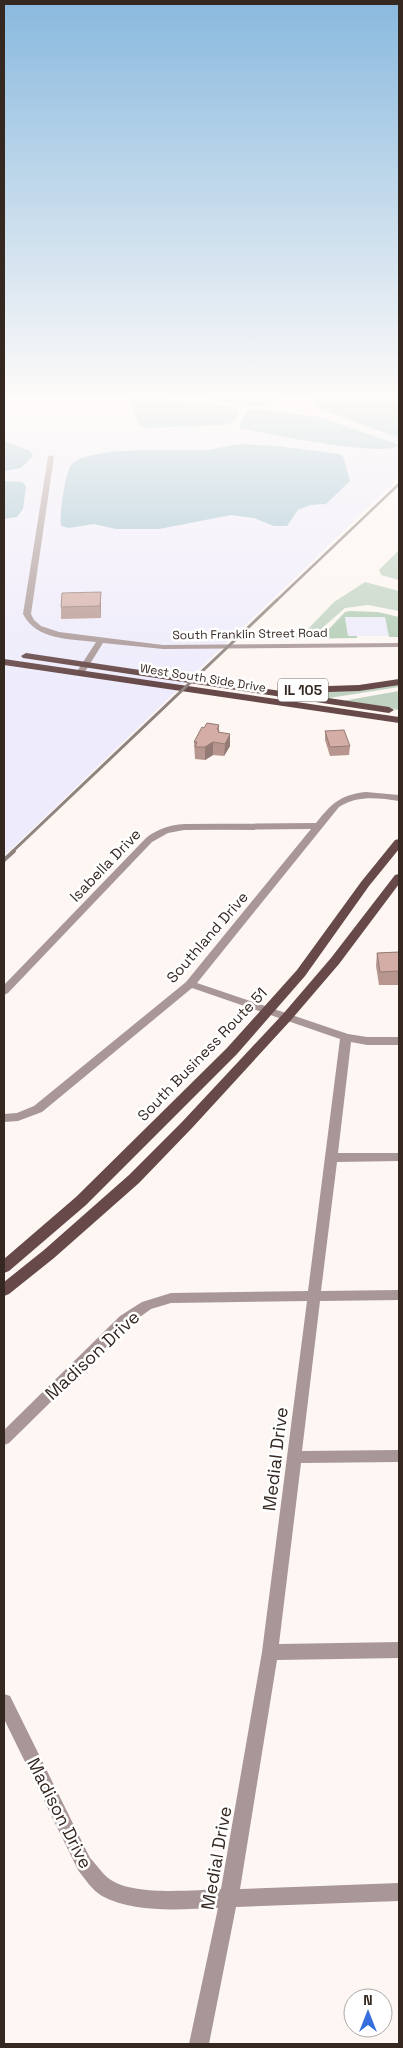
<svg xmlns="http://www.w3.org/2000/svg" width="403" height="2048" font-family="'Space Grotesk',sans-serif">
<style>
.industrial{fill:#eeebfc}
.green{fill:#bfd2c1}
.forest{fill:#afcbb2}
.water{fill:#9bc0d0}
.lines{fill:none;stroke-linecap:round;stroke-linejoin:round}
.minor{fill:#a89796;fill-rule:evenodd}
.primary{fill:#664948;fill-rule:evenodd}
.rail-far2{stroke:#8e837e;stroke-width:2.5}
.rail-far1{stroke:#8e837e;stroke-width:3}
.rail{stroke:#8e837e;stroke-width:4}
.wall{fill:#b6968f}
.shaded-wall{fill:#947a74}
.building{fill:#d4aea6;stroke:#947a74}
.labels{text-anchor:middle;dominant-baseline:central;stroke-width:5;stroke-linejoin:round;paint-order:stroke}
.far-street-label{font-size:12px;fill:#352821;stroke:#fff}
.shield{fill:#fff;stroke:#726864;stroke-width:1}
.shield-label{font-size:14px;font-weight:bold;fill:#352821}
.street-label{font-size:15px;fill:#352821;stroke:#fff}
.near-street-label{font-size:18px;fill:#352821;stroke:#fff}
</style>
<rect width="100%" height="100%" fill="#fdf6f2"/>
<g class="industrial">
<polygon points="4,399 203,399 262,405 276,403 287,399 309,399 329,412 399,438 399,478 4,856"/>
<polygon points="345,617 385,617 389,636 348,636"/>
</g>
<g class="green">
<polygon points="399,550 399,580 381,575 379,570"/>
<polygon points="365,582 399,591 399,611 368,605 345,608 320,630 307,630 334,602"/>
<polygon points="399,684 399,687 329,698 276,691 317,691"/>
<polygon points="399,691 399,710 342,701"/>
</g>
<polygon class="forest" points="350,611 378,612 399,617 399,637 389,637 385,617 345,617 348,636 357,636 357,638 286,639 293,631 328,630 345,612"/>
<g class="water">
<polygon points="128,399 167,399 232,407 239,411 236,420 227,425 145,428 140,426"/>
<path d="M 203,399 L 287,399 C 263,412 229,402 203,399 Z"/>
<polygon points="309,399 399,399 399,438 318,408"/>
<path d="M 257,409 L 318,417 L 395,443 L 398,446 C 381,457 265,434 240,428 L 239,426 L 247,411 Z"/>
<polygon points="4,441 30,451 33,456 21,468 4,471"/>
<path d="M 241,444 L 277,446 L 340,454 L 343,456 L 350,481 L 326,504 L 310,505 L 298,510 L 287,526 L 274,526 L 254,518 L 231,515 L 159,529 L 116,529 L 94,524 L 69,528 L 61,526 C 59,516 65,474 71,465 C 86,445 181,451 207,450 C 218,449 229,445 241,444 Z"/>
<polygon points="4,481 22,482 26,486 23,509 17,517 4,519"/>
</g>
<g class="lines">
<g class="minor">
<path d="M 51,455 L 54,457 L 31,614 L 34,620 L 41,626 L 59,632 L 163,645 L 399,643 L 399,647 L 163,649 L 103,643 L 83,675 L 77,675 L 76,673 L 96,642 C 70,639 36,640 23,614 L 48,457 Z"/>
<path d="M 366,792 L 399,795 L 399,801 C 378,798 358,795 339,807 L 197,983 L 348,1034 L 367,1037 L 399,1037 L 399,1045 L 367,1045 L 351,1042 L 338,1153 L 399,1153 L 399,1161 L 337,1162 L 321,1291 L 399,1290 L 399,1300 L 320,1301 L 302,1451 L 399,1450 L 399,1462 L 301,1463 L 279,1644 L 399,1642 L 399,1658 L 277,1660 L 240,1889 L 399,1883 L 399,1901 L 236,1907 L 209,2044 L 189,2044 L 218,1908 C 181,1909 136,1914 102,1896 C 92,1890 85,1879 78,1870 L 4,1719 L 4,1694 L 10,1696 L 90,1858 C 97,1865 103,1875 111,1880 C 135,1896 193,1890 221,1889 L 262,1652 L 307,1301 L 171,1303 L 151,1309 L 130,1324 L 9,1443 L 4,1445 L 4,1430 L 120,1316 L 142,1302 L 171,1293 L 308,1291 L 340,1039 L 192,988 L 42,1112 L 18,1121 L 4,1122 L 4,1114 L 17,1113 L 34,1106 L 186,982 L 311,829 L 184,830 L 168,833 L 152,842 L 8,993 L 4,995 L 4,985 L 146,838 C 157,829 170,825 184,824 L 316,823 C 332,803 340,795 366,792 Z"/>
</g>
<g class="primary">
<polygon points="26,653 389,707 394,710 389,713 23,658 21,656"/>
<polygon points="4,659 399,717 399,723 4,665"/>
<polygon points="399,679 399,685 359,691 299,693 294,690 299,687 359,685"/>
<polygon points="399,839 399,849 369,886 305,976 237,1054 86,1205 9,1271 4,1273 4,1259 76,1197 227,1048 297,970 361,882 395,840"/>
<polygon points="399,874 399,884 339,964 291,1020 192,1128 139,1183 54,1258 9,1294 4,1296 4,1282 44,1250 129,1175 182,1122 283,1014 331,958 395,875"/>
</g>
<polyline class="rail-far2" points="276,601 399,484"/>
<polyline class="rail-far1" points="12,852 277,600"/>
<polyline class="rail" points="4,860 14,851"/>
</g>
<g class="wall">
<polygon points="101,592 101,618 61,619 61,607"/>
<polygon points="219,725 219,732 230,746 224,756 213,755 205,760 195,759 194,742 204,728"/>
<polygon points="325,731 350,746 349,755 330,756 325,740"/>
<polygon points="399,952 399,985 379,985 376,966 377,953"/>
</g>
<g class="shaded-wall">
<polygon points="101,592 101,618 100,606"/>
<polygon points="230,734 230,746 224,756 225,744"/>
<polygon points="213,742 213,755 205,760 205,747"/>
</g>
<g class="building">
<polygon points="101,592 100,606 61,607 62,593"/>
<polygon points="207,723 219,725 217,729 219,730 218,732 230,734 225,744 213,742 205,747 195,747 197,742 194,742 202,727 204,728"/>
<polygon points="344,730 350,746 330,747 325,731"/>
<polygon points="399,952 399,971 380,972 377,953"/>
</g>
<linearGradient id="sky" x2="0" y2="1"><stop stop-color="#89b9de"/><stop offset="0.58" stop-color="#fefbf9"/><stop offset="1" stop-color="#fefbf9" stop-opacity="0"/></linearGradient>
<rect width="403" height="686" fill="url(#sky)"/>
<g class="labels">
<g class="far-street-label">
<text transform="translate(250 634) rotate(-1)">South Franklin Street Road</text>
<text transform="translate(203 678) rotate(9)">West South Side Drive</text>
</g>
<rect class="shield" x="278" y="678.5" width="50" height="23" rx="4"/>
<g class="shield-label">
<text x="303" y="690">IL 105</text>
</g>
<g class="street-label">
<text transform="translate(105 865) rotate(-46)">Isabella Drive</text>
<text transform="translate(207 937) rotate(-49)">Southland Drive</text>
<text transform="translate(202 1054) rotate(-46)">South Business Route 51</text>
</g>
<g class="near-street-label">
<text transform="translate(92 1355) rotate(-43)">Madison Drive</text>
<text transform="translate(275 1459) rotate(-83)">Medial Drive</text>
<text transform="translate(60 1813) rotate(63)">Madison Drive</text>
<text transform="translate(216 1858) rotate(-80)">Medial Drive</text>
</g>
</g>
<rect width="403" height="2048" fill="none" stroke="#352821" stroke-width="10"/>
<g transform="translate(368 2013)"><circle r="24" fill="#ffffff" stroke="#aea9a6"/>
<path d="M0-4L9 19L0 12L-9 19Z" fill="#366edd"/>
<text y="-8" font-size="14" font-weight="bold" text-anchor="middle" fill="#352821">N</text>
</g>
</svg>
